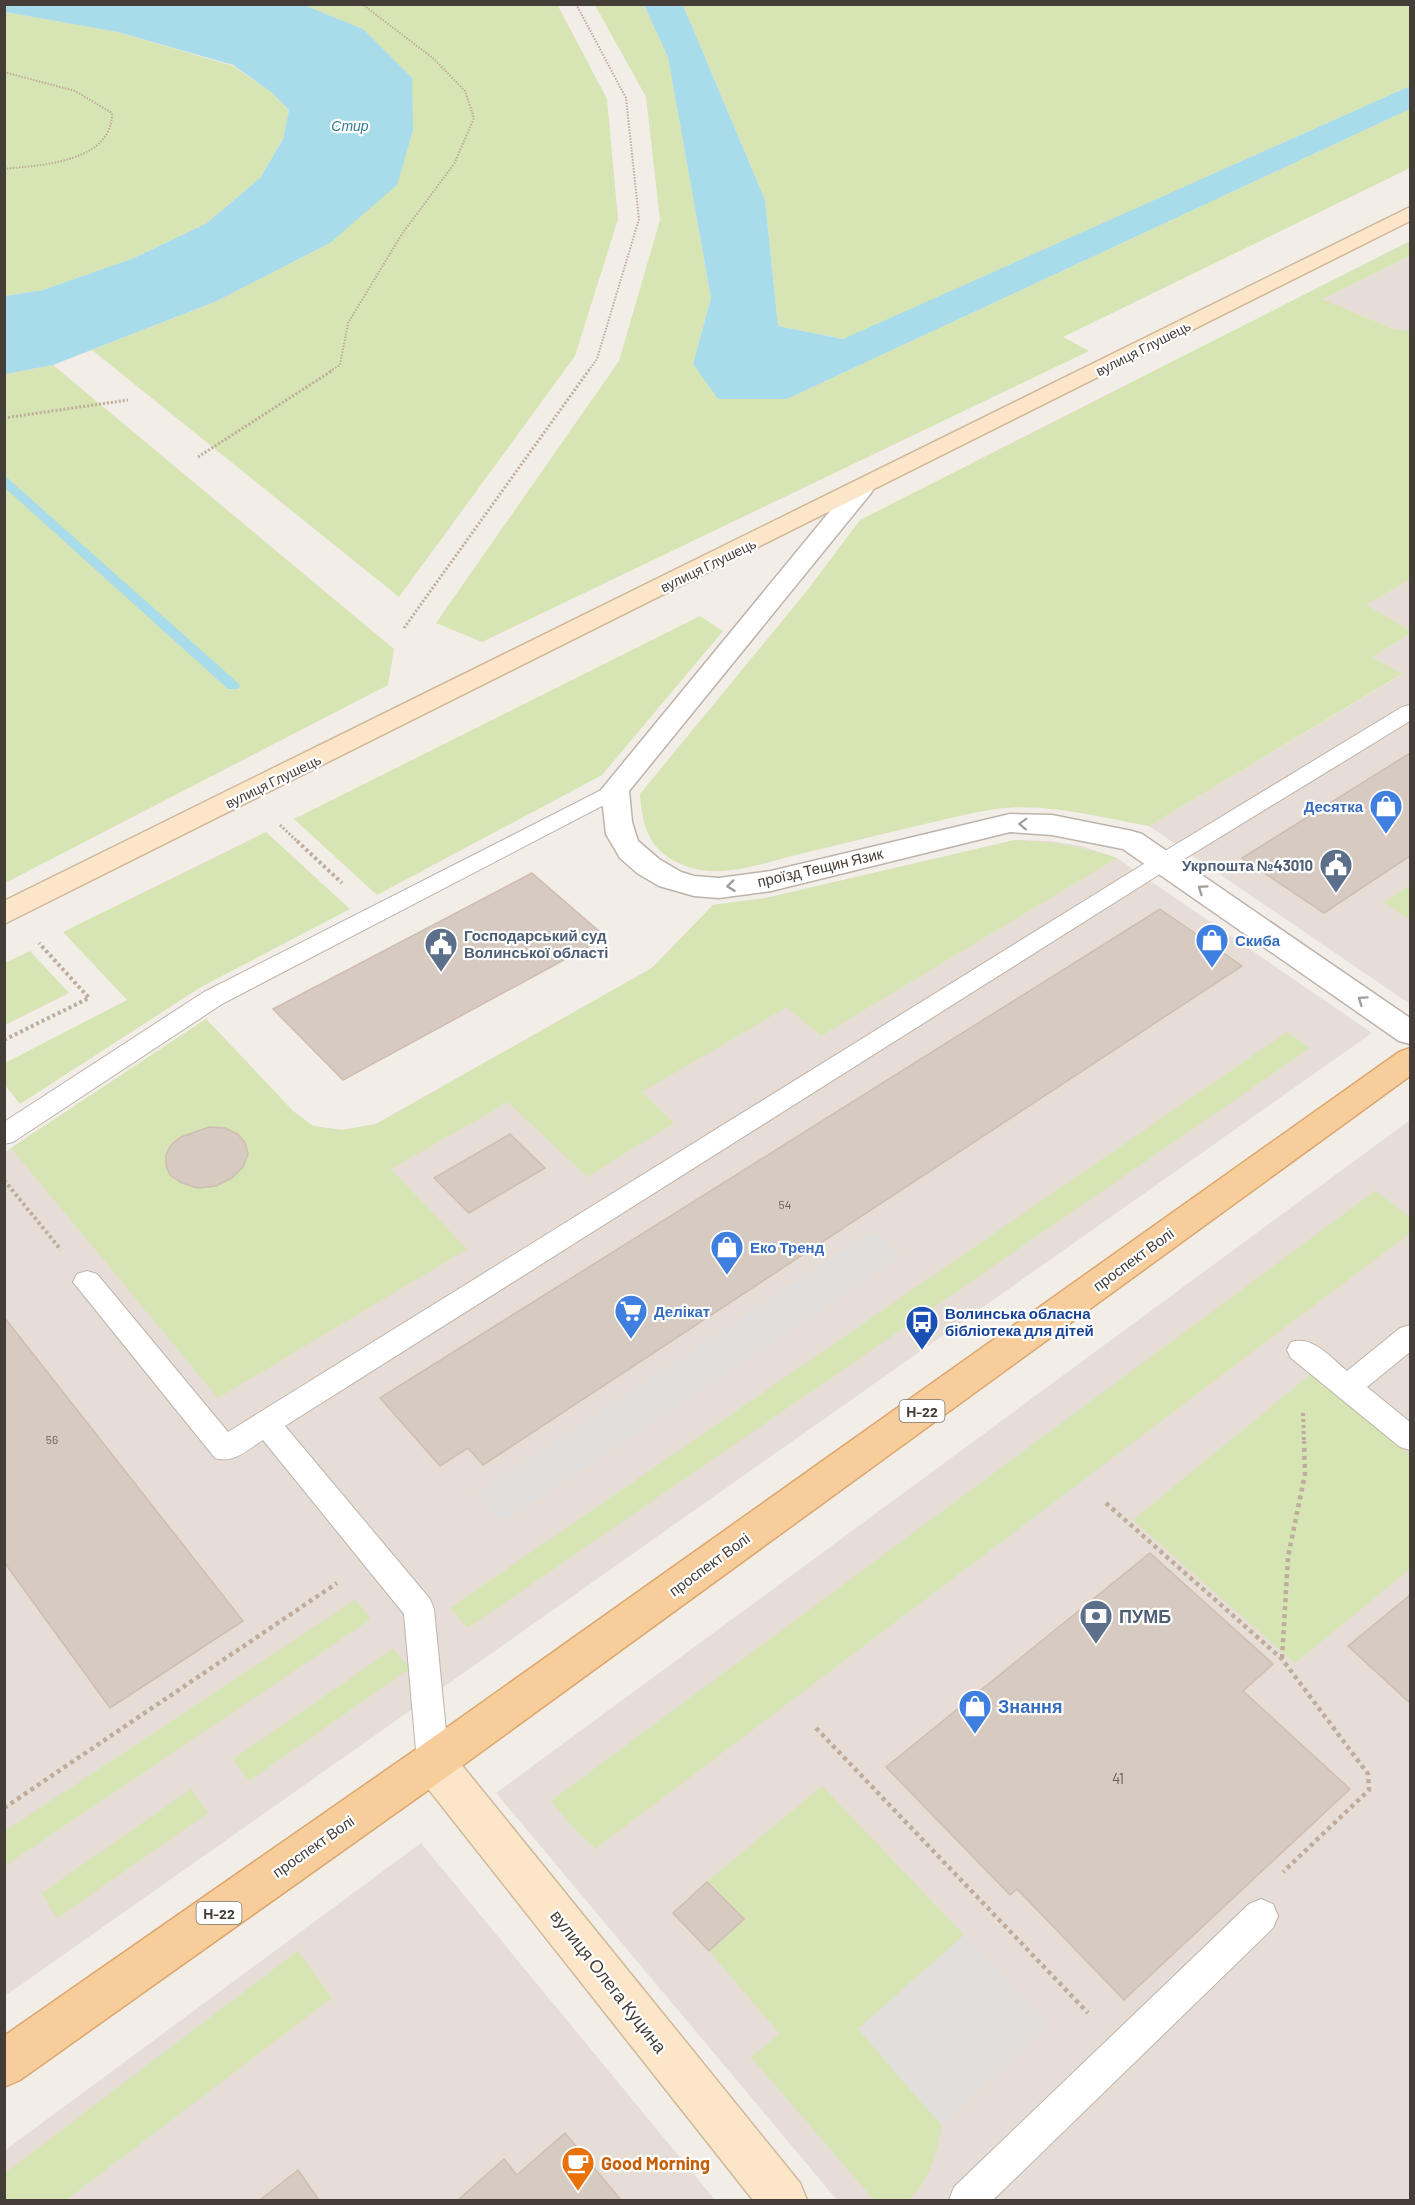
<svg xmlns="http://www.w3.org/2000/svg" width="1415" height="2205" font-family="Barlow,sans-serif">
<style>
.residential{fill:#e6ded6}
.green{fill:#d7e4b3}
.parking{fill:#e1dedc}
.water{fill:#a8dceb}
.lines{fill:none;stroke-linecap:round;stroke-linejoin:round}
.stream{fill:#a8dceb;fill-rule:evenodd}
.building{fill:#d6cac1;stroke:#cebeb1;stroke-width:1.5}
.lane-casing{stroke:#bdb3ab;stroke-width:2}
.street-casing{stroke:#bdb3ab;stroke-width:3}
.secondary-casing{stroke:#cfb89a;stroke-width:3}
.primary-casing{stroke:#dca76c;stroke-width:3}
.path-far3{stroke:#bead9d;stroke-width:2;stroke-dasharray:1.5 1.5;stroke-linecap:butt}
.path-far2{stroke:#bead9d;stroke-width:3;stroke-dasharray:2 2;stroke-linecap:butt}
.path-far1{stroke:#bead9d;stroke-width:4;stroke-dasharray:3 3;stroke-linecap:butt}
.path{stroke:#bead9d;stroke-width:4.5;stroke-dasharray:4 4;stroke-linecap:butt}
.lane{fill:#fff;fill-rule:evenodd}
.street{fill:#fff;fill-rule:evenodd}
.secondary{fill:#fbe6c9;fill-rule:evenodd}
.primary{fill:#f7cd9c;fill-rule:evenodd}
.oneway{stroke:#a29e9b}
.labels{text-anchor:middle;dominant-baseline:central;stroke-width:4.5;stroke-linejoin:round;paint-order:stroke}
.number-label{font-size:12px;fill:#69605a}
.far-water-label{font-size:14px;font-style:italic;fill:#317b93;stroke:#fff}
.far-street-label{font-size:14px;fill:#453d37;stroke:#fff}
.shield{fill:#fff;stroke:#7d7773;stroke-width:1.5}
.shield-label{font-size:14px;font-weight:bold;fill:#453d37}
.shop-label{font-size:15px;font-weight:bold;fill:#366cbe;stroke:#fff;text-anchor:start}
.service-label{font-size:15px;font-weight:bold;fill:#4e5e75;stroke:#fff;text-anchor:end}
.street-label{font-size:15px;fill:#453d37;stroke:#fff}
.transit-label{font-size:15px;font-weight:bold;fill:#164399;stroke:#fff;text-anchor:start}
.near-number-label{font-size:15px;fill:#69605a}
.near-service-label{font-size:18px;font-weight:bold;fill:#4e5e75;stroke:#fff;text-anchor:start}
.near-shop-label{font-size:18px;font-weight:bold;fill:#366cbe;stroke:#fff;text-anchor:start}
.near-street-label{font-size:18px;fill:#453d37;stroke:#fff}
.near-food-label{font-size:18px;font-weight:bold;fill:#c56008;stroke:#fff;text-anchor:start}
</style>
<rect width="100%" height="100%" fill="#f3ede8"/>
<g class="residential">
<polygon points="1410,256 1410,331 1393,329 1321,299"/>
<polygon points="1410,579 1410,630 1365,605"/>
<polygon points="1410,634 1410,1004 1149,826 1401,675 1372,657"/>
<polygon points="1015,840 1051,841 1082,846 1117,858 1372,1033 5,1996 5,1152 206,1019 293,1111 313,1126 342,1130 376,1124 652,968 713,905 766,898"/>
<polygon points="1410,1120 1410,2200 837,2200 496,1793"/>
<polygon points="421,1843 715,2200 5,2200 4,2151"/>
</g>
<g class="green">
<polygon points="304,5 557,4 607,99 618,219 575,356 399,597 92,350 217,301 330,243 363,29"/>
<polygon points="595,5 644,5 668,56 711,298 693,364 719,399 787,399 1410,109 1410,168 1063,337 1089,351 482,642 436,623 619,361 660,220 646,97"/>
<polygon points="683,5 1410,5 1410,86 844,339 778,326 765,200"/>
<polygon points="5,12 118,32 233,66 271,92 289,110 283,139 260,178 207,223 134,258 43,290 5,296"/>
<path d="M 1410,241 L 1410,256 L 1322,299 L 1393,329 L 1410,331 L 1410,579 L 1366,605 L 1410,630 L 1410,634 L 1372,657 L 1402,674 L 1149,826 C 1103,818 1052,804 1005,808 C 976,811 948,819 920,825 C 880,835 840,844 800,854 C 766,862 723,879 689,867 C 651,855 642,829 640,794 L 806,592 L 860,520 Z"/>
<polygon points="53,365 394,649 388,685 5,883 5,374"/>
<polygon points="700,616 723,631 602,775 377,895 294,819"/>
<polygon points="266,832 350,909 201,987 20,1104 5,1085 5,1063 127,1000 63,932"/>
<path d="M 1015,840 C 1051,841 1082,847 1117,858 L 821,1036 L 787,1007 L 642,1092 L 674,1123 L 587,1177 L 508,1102 L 391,1169 L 467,1249 L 218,1398 L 11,1148 L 206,1019 L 293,1111 L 313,1126 L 342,1130 L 376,1124 L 652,968 L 713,905 L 766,898 Z"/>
<polygon points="1410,885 1410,916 1407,918 1384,902"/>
<polygon points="30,951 69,993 5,1025 5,963"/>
<polygon points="1287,1032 1310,1048 468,1628 450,1608"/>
<polygon points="1375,1191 1410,1217 1410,1233 595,1849 570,1824 551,1801"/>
<polygon points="1310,1375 1410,1455 1410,1569 1295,1663 1133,1520"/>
<polygon points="355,1600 371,1619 5,1866 5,1831"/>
<polygon points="393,1649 410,1668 249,1781 233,1759"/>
<path d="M 822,1786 L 964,1935 L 858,2029 L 942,2126 C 936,2155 931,2179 908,2200 L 874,2200 L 751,2057 L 780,2034 L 710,1952 L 745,1919 L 708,1881 Z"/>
<polygon points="191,1789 208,1813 57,1918 42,1893"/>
<polygon points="298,1951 332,1998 66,2200 5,2200 5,2173"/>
</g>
<g class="parking">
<polygon points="872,1231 902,1255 503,1522 476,1493"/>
<polygon points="964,1935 1049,2025 942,2126 858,2029"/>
</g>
<g class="water">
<polygon points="5,4 304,5 363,29 412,78 413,130 397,185 330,243 217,301 53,365 5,374 5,296 43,290 134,258 207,223 260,178 283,139 289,110 271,92 233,65 118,32 5,12"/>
<polygon points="644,5 683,5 765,200 778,326 843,339 1410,86 1410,109 787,399 718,399 693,364 711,298 668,57"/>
</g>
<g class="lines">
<polygon class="stream" points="4,475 238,683 240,686 238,689 228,689 4,487"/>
</g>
<g class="building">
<polygon points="1410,753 1410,856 1324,913 1242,858"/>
<polygon points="532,873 606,937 343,1080 273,1009"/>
<polygon points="1160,909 1242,966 483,1465 468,1448 440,1466 380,1398"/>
<polygon points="209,1127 225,1128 238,1134 245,1143 248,1154 243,1167 232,1178 216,1186 198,1188 182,1183 170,1175 166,1166 166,1155 171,1145 181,1137"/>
<polygon points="510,1134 545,1168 469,1213 434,1178"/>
<polygon points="4,1317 243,1621 110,1708 4,1562"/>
<polygon points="1150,1553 1273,1664 1243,1691 1350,1789 1124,2000 1017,1889 1010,1895 886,1767"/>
<polygon points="1410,1595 1410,1703 1348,1646"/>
<polygon points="707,1882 744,1919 709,1951 673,1913"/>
<polygon points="565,2133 621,2200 458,2200 504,2159 517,2175"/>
<polygon points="298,2170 319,2200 260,2200"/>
</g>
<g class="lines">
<g class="lane-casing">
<g id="lane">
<path d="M 1410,705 L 1410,721 L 1171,867 L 285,1426 L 430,1599 L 434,1609 L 449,1762 L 444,1773 L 433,1777 L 422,1773 L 417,1762 L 404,1614 L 263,1440 C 247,1450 233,1464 215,1458 L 73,1282 L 77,1274 L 87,1271 L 97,1274 L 228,1432 L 1155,857 L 1402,707 Z"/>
<polygon points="615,783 623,785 626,790 623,795 222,1004 13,1142 4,1144 4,1122 204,992"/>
<path d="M 1410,1325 L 1410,1352 L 1367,1387 L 1410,1422 L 1410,1450 L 1400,1447 L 1291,1358 L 1287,1350 L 1291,1342 C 1313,1335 1331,1358 1347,1371 L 1400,1328 Z"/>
<polygon points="1261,1899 1273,1904 1278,1916 1273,1928 993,2200 949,2200 954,2187 1249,1904"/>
</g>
</g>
<g class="street-casing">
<polygon id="street" points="862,481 871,483 874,488 871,493 629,791 632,822 638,841 659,859 681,872 694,876 719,878 771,871 1010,814 1052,815 1132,831 1142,834 1410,1018 1410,1044 1399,1041 1123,849 1052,835 1010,832 771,891 719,898 694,896 659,886 637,873 620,858 606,834 601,790 853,483"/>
</g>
<g class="secondary-casing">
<g id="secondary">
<polygon points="1410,207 1410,221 4,924 4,901"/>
<polygon points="433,1743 448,1748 800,2183 807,2200 753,2200 418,1776 412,1762 418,1748"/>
</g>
</g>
<g class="primary-casing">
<polygon id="primary" points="1410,1048 1410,1076 448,1776 20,2080 4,2087 4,2036 418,1748 1399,1052"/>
</g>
<g class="path-far3">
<polyline points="576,4 626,98 639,219 597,359 588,371"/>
<path d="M 4,72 L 75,91 L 112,113 C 112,163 40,165 4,169"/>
<polyline points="330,371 340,365 348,323 402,234 454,164 474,118 465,91 434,59 362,4"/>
</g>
<g class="path-far2">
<polyline points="4,418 128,400"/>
<polyline points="198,457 333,370"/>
<polyline points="404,628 589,370"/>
<polyline points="280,825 299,843"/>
</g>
<g class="path-far1">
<polyline points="297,841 342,883"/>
<polyline points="4,1040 89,998 39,943"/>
<polyline points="4,1180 61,1250"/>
<polyline points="1303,1413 1304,1443"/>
</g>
<g class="path">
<polyline points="1106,1503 1282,1659 1368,1774 1369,1790 1283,1872"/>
<polyline points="1282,1658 1288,1557 1305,1474 1304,1441"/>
<polyline points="816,1728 1088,2013"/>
<polyline points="4,1808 337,1583"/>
</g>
<use href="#lane" class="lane"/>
<use href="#street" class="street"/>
<use href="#secondary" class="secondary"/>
<use href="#primary" class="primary"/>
</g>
<defs><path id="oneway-chevron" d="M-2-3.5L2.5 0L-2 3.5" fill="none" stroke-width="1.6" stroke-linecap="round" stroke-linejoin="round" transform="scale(1.5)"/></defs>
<g class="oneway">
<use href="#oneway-chevron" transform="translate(1023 824) rotate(-178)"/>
<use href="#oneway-chevron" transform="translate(731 886) rotate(173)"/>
<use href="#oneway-chevron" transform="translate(1202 889) rotate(-145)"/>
<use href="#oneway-chevron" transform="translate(1362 1000) rotate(-145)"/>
</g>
<defs>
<g id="shop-pin" transform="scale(1.725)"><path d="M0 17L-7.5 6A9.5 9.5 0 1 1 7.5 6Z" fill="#3f7fe0" stroke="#fff"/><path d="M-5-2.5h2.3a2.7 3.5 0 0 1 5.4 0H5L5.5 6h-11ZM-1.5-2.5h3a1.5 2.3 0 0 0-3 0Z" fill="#fff"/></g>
<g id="civic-pin" transform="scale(1.725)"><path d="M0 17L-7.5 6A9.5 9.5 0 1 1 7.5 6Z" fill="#5c6f8a" stroke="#fff"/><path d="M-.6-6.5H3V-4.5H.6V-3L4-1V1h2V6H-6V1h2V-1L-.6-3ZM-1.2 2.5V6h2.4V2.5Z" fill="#fff"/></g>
<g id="supermarket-pin" transform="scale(1.725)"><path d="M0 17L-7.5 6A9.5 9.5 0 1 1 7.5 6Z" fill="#3f7fe0" stroke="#fff"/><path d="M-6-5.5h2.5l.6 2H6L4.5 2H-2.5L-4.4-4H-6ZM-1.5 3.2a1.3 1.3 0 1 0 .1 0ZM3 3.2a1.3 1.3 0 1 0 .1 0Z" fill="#fff"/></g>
<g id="bus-pin" transform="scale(1.725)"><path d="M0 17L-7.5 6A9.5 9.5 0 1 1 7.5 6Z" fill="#1a4fb4" stroke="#fff"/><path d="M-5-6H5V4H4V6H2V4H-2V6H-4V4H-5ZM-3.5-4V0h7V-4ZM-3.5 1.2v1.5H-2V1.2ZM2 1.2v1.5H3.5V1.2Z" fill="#fff"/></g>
<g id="bank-pin" transform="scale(1.725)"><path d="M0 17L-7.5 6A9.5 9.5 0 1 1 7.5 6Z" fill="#5c6f8a" stroke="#fff"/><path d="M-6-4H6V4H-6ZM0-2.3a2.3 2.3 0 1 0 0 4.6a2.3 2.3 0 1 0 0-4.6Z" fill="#fff"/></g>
<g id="cafe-pin" transform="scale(1.725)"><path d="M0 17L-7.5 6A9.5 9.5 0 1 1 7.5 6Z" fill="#e8710a" stroke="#fff"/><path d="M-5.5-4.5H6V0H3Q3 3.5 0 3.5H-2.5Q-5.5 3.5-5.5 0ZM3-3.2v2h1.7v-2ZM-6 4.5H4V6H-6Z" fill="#fff"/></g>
</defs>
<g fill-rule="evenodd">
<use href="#shop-pin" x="1386" y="806"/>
<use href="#civic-pin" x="1336" y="865"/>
<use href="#shop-pin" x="1212" y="940"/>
<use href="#civic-pin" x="441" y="944"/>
<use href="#shop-pin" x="727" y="1247"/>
<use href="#supermarket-pin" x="631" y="1311"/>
<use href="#bus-pin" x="922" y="1322"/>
<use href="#bank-pin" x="1096" y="1616"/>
<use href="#shop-pin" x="975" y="1706"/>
<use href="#cafe-pin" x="578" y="2163"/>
</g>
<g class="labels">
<g class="number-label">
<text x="785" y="1204">54</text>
<text x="52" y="1439">56</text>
</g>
<g class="far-water-label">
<text x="350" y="125">Стир</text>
</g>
<g class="far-street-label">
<text transform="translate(1143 348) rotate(-27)">вулиця Глушець</text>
<text transform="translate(708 565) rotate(-26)">вулиця Глушець</text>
<text transform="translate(273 781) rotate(-26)">вулиця Глушець</text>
</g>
<g class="shield">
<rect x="899.5" y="1400" width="45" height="22" rx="4.5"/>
<rect x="196.5" y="1902" width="45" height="22" rx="4.5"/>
</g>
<g class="shield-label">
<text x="922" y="1411">Н-22</text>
<text x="219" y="1913">Н-22</text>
</g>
<g class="shop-label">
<text x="1363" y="806" text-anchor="end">Десятка</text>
<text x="1235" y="940">Скиба</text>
<text x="750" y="1247">Еко Тренд</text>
<text x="654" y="1311">Делікат</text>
</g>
<g class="service-label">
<text x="1313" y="865">Укрпошта №43010</text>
<text x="464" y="935" text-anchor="start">Господарський суд<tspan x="464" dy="17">Волинської області</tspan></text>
</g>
<g class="street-label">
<text transform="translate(820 867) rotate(-13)">проїзд Тещин Язик</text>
<text transform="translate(1133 1259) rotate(-36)">проспект Волі</text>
<text transform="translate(709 1564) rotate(-36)">проспект Волі</text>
<text transform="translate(313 1846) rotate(-35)">проспект Волі</text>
</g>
<g class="transit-label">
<text x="945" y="1313">Волинська обласна<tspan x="945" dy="17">бібліотека для дітей</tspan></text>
</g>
<g class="near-number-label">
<text x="1118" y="1778">41</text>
</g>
<g class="near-service-label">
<text x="1119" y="1616">ПУМБ</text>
</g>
<g class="near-shop-label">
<text x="998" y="1706">Знання</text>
</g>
<g class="near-street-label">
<text transform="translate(609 1981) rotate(52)">вулиця Олега Куцина</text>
</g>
<g class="near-food-label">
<text x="601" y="2163">Good Morning</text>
</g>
</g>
<rect width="1415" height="2205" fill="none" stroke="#453d37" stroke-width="12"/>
</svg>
